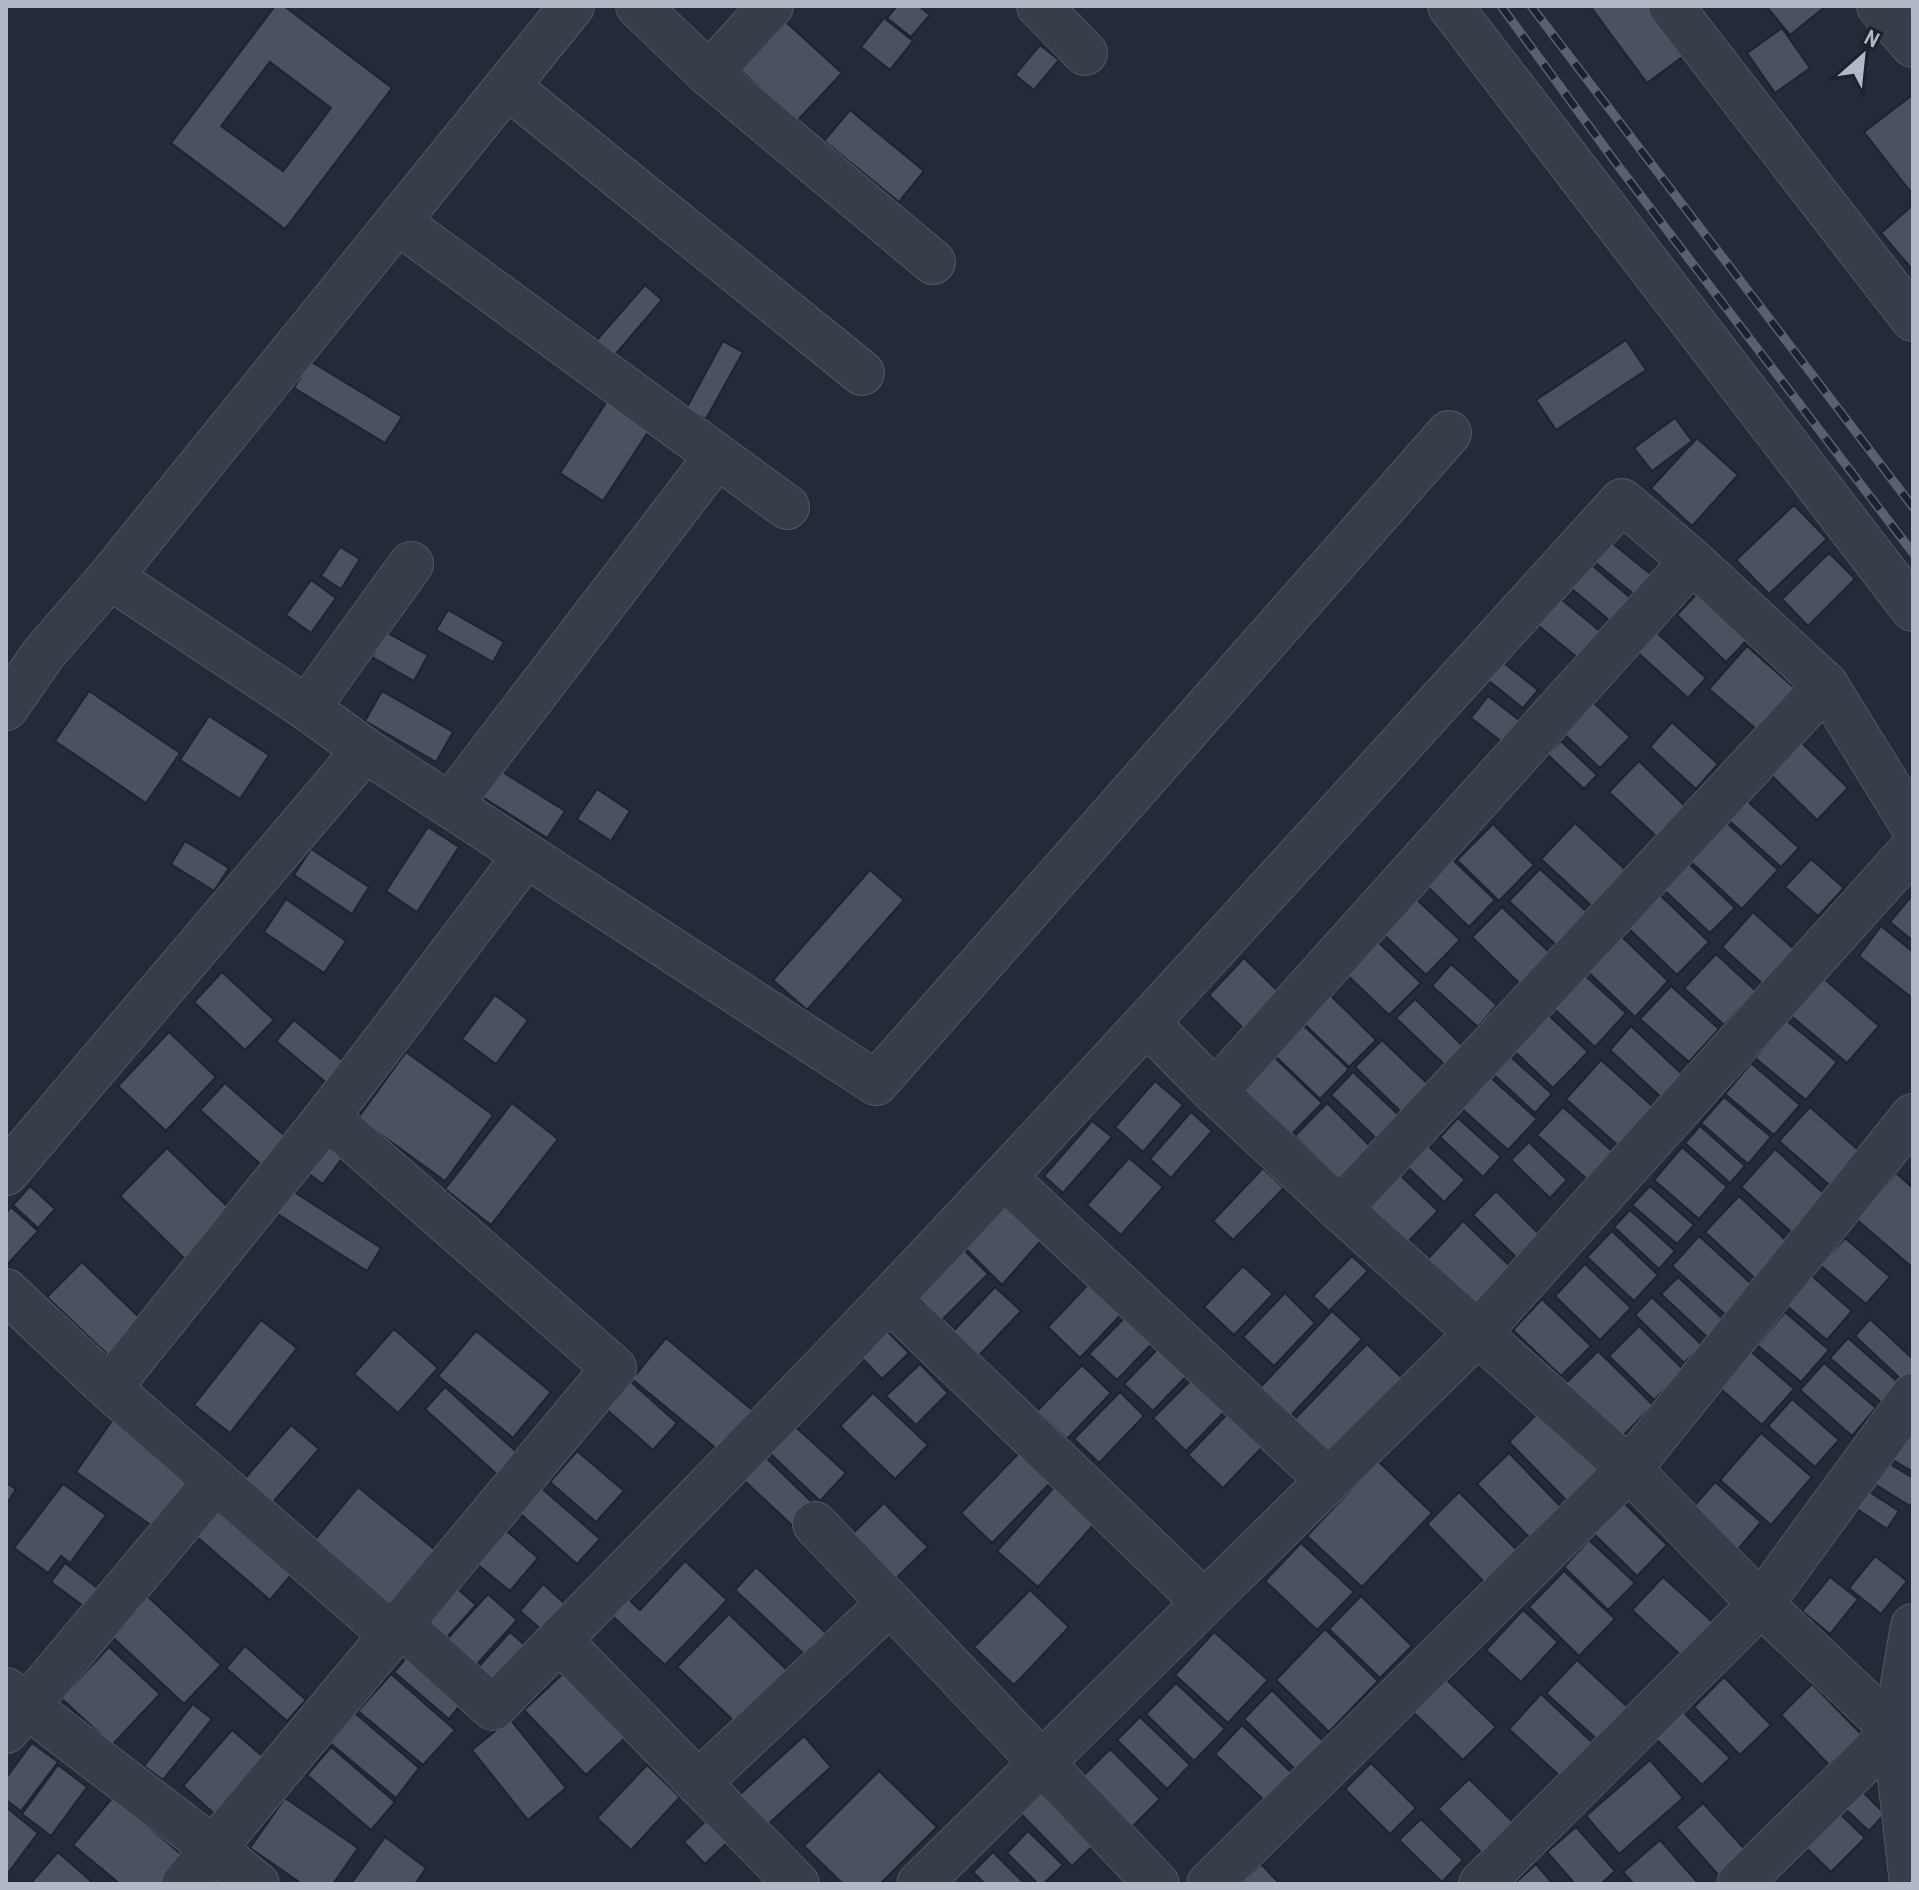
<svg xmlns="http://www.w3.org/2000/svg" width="1919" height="1890" font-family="'Archivo Narrow',sans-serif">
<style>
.building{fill:#4a5262;stroke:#1e242f;stroke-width:2;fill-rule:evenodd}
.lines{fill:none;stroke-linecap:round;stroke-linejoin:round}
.minor-casing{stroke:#525863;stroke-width:46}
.minor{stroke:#373d49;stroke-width:44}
.rail-casing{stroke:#59616f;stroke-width:9}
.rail{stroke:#1c222d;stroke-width:6;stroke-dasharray:18;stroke-linecap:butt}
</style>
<rect width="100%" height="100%" fill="#232b38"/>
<g class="building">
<path d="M 275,6 L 284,6 L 392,88 L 285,229 L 171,143 ZM 270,62 L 331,108 L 283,171 L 221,126 Z"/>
<polygon points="897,6 919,6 930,15 911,37 887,18"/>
<polygon points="1590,6 1649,6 1685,55 1647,83"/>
<polygon points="1766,6 1826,6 1790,35"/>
<polygon points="884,18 913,41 890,70 861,47"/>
<polygon points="786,22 842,73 797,121 741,71"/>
<polygon points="1782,28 1810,68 1775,93 1747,53"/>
<polygon points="1040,45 1059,60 1034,90 1015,75"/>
<polygon points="1911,96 1913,99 1913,189 1910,191 1864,132"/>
<polygon points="850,110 924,171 899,202 824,141"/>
<polygon points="1913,205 1913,268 1912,269 1881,233"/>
<polygon points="645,285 662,300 614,356 596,341"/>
<polygon points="1626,340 1646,370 1556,430 1536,400"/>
<polygon points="723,341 743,352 706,419 686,409"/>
<polygon points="310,361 402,417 385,443 294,388"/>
<polygon points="609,398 652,426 603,501 560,473"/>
<polygon points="1675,418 1692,441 1652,471 1634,448"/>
<polygon points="1697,438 1738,475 1692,526 1651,488"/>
<polygon points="1794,505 1827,539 1769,594 1736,560"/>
<polygon points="1607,539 1653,576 1636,596 1591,559"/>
<polygon points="340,547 360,559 341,589 321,576"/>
<polygon points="1829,553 1855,579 1808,626 1782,599"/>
<polygon points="1586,560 1634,601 1615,625 1566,584"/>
<polygon points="311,580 336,598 311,633 286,615"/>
<polygon points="1703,587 1753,634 1726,662 1677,615"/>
<polygon points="1556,595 1606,636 1584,663 1535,623"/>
<polygon points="448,610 504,642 493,662 436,630"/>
<polygon points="1655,631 1706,678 1688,698 1637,652"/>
<polygon points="386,632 428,655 414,681 372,657"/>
<polygon points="1747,646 1800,693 1763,735 1709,689"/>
<polygon points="1499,659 1538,690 1523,708 1484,677"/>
<polygon points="89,691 180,753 146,803 55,741"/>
<polygon points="382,691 453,732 436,762 365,721"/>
<polygon points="1488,696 1523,723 1506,745 1471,718"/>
<polygon points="1593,702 1630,737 1600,768 1563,733"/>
<polygon points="209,716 269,755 240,799 180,760"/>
<polygon points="1672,722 1718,764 1696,789 1650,747"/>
<polygon points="1799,740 1848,788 1817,820 1768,772"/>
<polygon points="1561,741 1597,775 1584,789 1547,754"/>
<polygon points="1639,761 1687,808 1658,838 1609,792"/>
<polygon points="493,766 565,811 547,838 476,793"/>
<polygon points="597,789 630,811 611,841 577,819"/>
<polygon points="1743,797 1799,848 1781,867 1725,817"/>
<polygon points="1725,821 1778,870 1742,909 1689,860"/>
<polygon points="1575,823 1628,872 1594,908 1541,859"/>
<polygon points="1493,824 1534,865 1499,901 1457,860"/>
<polygon points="428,827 459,847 417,912 386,891"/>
<polygon points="185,841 229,868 214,891 171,864"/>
<polygon points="311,849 369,887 352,914 294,875"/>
<polygon points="1451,858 1495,900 1469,927 1425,884"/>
<polygon points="1811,859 1844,888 1818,916 1785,887"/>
<polygon points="1689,864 1735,908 1710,933 1664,890"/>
<polygon points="1540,869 1587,912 1556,945 1509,901"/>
<polygon points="870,870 904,900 807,1010 773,980"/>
<polygon points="1656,891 1709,942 1677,975 1624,924"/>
<polygon points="1913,894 1913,941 1890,922"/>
<polygon points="1414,897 1460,940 1426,975 1380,931"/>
<polygon points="286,899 346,941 324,973 264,932"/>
<polygon points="1502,907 1550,953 1520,984 1472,937"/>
<polygon points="1753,912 1797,952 1766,987 1722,947"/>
<polygon points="1881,926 1913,952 1913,994 1911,997 1859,956"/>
<polygon points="1618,933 1668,981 1635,1017 1584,968"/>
<polygon points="1374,938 1421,983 1389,1015 1343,971"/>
<polygon points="1716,954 1756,991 1724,1025 1684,988"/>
<polygon points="1244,958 1283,996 1247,1032 1209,995"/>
<polygon points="1451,964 1497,1005 1478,1027 1432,986"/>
<polygon points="1579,970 1626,1013 1595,1047 1548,1003"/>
<polygon points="222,972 274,1020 245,1050 194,1002"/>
<polygon points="1822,977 1879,1026 1847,1063 1790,1015"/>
<polygon points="1671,986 1719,1029 1689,1062 1640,1019"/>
<polygon points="1324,989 1376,1040 1349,1067 1297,1017"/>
<polygon points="495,995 528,1020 496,1064 462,1039"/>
<polygon points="1415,999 1466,1049 1448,1068 1396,1018"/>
<polygon points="1542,1009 1588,1052 1553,1088 1508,1045"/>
<polygon points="294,1020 353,1069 335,1090 276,1041"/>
<polygon points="1786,1020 1837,1062 1806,1100 1755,1058"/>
<polygon points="1299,1021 1349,1069 1320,1099 1270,1051"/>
<polygon points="1631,1026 1685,1077 1664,1100 1610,1050"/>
<polygon points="169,1032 216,1077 166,1131 118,1086"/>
<polygon points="1382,1040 1431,1087 1404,1115 1355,1067"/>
<polygon points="406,1052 493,1115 445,1181 358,1118"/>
<polygon points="1270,1053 1322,1103 1291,1135 1238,1085"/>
<polygon points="1511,1057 1552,1094 1535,1113 1494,1075"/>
<polygon points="1601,1060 1658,1111 1623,1150 1566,1099"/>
<polygon points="1751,1063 1800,1105 1774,1135 1725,1094"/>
<polygon points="1353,1072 1403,1119 1380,1142 1331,1095"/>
<polygon points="1490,1077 1537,1119 1508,1150 1461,1108"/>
<polygon points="1155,1081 1183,1105 1143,1152 1115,1127"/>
<polygon points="225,1083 293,1143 268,1171 200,1110"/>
<polygon points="1724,1097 1771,1137 1748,1164 1701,1123"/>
<polygon points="512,1103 558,1139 491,1225 445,1189"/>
<polygon points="1327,1103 1371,1147 1340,1180 1295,1136"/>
<polygon points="1563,1107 1612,1151 1587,1179 1537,1135"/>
<polygon points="1810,1107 1865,1156 1835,1190 1779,1141"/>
<polygon points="1191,1112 1212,1131 1171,1178 1150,1159"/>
<polygon points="1458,1118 1501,1157 1483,1177 1440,1137"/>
<polygon points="1092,1121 1112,1137 1063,1193 1044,1176"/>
<polygon points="1700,1126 1745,1166 1730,1183 1685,1143"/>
<polygon points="331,1137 348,1150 323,1184 306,1172"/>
<polygon points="1422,1140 1465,1180 1444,1202 1401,1161"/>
<polygon points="1529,1142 1567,1180 1550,1198 1511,1160"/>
<polygon points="1682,1147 1727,1187 1699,1219 1654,1180"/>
<polygon points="167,1148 232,1211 185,1259 120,1196"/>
<polygon points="1775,1149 1831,1200 1797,1237 1741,1187"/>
<polygon points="1129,1158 1163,1187 1121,1235 1087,1205"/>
<polygon points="1263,1168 1284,1188 1233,1240 1213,1221"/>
<polygon points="1896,1173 1913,1188 1913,1268 1856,1219"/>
<polygon points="1399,1174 1438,1211 1400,1250 1361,1213"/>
<polygon points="30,1186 55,1209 38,1228 13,1205"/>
<polygon points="1650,1186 1694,1225 1677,1244 1632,1205"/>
<polygon points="288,1188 381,1248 367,1271 273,1211"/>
<polygon points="1496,1191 1546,1241 1523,1264 1473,1215"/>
<polygon points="1012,1195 1051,1229 1002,1285 965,1248"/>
<polygon points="1739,1196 1793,1247 1760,1283 1705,1232"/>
<polygon points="11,1207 38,1231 6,1266 6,1213"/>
<polygon points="1630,1210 1675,1251 1659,1269 1614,1227"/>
<polygon points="1463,1221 1516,1272 1476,1314 1423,1264"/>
<polygon points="1612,1231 1658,1275 1634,1301 1587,1257"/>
<polygon points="1699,1236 1756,1288 1729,1318 1672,1266"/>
<polygon points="1845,1238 1890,1277 1866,1304 1820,1265"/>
<polygon points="964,1250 988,1274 937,1325 913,1301"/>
<polygon points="1352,1256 1368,1271 1329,1311 1313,1296"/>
<polygon points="82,1262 145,1323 111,1358 47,1297"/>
<polygon points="1585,1264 1631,1308 1600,1340 1555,1296"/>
<polygon points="1243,1266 1273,1294 1234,1335 1204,1307"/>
<polygon points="1097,1275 1129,1306 1080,1358 1048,1327"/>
<polygon points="1812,1276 1852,1311 1827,1340 1787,1306"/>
<polygon points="1678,1277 1725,1321 1708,1338 1661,1294"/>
<polygon points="995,1287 1021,1311 971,1364 945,1340"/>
<polygon points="1285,1293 1315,1323 1274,1366 1243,1337"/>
<polygon points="1652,1297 1702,1345 1684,1363 1635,1315"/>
<polygon points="1542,1299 1591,1346 1561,1376 1513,1330"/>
<polygon points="1133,1309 1160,1335 1117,1380 1089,1354"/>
<polygon points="1332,1311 1362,1339 1284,1423 1253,1395"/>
<polygon points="1785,1312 1829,1350 1801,1382 1757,1345"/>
<polygon points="1870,1319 1913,1359 1913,1376 1906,1384 1855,1336"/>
<polygon points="261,1320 297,1348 230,1433 194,1405"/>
<polygon points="1639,1326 1684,1370 1654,1400 1609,1356"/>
<polygon points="394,1329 438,1368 398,1413 354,1374"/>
<polygon points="886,1330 909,1353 882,1379 860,1356"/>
<polygon points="476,1331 551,1392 513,1438 438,1376"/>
<polygon points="666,1338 757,1414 724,1455 632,1379"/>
<polygon points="1168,1338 1197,1365 1153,1411 1124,1384"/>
<polygon points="1848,1338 1899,1383 1882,1403 1830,1358"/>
<polygon points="1367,1344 1402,1378 1321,1462 1286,1428"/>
<polygon points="1746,1347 1794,1389 1762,1425 1714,1383"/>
<polygon points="1598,1351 1653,1405 1619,1440 1563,1386"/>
<polygon points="1824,1363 1876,1408 1852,1436 1800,1390"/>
<polygon points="920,1364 948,1393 916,1425 886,1396"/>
<polygon points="1082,1365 1111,1393 1067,1439 1037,1411"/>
<polygon points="1202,1369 1235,1401 1186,1451 1153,1418"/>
<polygon points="630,1381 677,1423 653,1450 606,1409"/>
<polygon points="445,1387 522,1457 502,1479 425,1409"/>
<polygon points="1120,1392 1144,1416 1099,1463 1074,1439"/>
<polygon points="873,1393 928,1445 895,1479 840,1426"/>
<polygon points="1792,1399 1839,1440 1815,1467 1768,1426"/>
<polygon points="1237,1404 1271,1438 1223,1488 1188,1455"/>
<polygon points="1543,1408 1604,1471 1570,1504 1509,1442"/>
<polygon points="114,1418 195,1476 156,1529 76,1472"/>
<polygon points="786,1418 846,1473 820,1501 761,1445"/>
<polygon points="291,1425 319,1449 268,1508 240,1484"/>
<polygon points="1902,1432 1913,1438 1913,1472 1888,1457"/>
<polygon points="1761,1433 1812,1477 1771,1525 1720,1480"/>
<polygon points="757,1449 817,1507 796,1529 735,1472"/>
<polygon points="577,1451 624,1491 596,1522 550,1482"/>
<polygon points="1021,1451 1052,1481 992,1543 961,1513"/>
<polygon points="1509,1453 1565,1511 1534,1542 1477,1484"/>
<polygon points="1878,1457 1913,1478 1913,1501 1910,1506 1865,1478"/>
<polygon points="1378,1461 1432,1513 1362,1587 1307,1536"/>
<polygon points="1715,1482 1761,1522 1735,1553 1689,1512"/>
<polygon points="6,1483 16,1489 6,1505"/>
<polygon points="63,1484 106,1515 70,1563 61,1556 48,1573 14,1548"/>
<polygon points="1857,1484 1899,1511 1887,1529 1845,1501"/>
<polygon points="538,1485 600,1539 577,1564 516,1510"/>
<polygon points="1056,1485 1097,1521 1038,1587 997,1551"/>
<polygon points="358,1487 439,1553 391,1612 309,1547"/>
<polygon points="1459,1492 1523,1556 1490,1588 1427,1524"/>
<polygon points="1623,1502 1667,1545 1637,1576 1593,1533"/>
<polygon points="884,1503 928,1547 892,1582 848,1538"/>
<polygon points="211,1506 291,1575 270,1600 190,1531"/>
<polygon points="496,1522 538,1558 510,1591 467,1556"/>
<polygon points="1589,1540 1635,1583 1608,1610 1564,1567"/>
<polygon points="1301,1543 1354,1592 1317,1630 1265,1581"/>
<polygon points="1875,1556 1907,1581 1881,1614 1849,1588"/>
<polygon points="685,1561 727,1600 665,1665 606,1610 621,1592 640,1610"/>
<polygon points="65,1563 100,1590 86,1608 51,1582"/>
<polygon points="756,1567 828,1635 807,1657 735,1590"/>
<polygon points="1564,1571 1615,1619 1579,1656 1529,1607"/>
<polygon points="1663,1577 1717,1626 1686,1660 1632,1610"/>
<polygon points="1830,1577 1858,1599 1830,1634 1802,1611"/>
<polygon points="450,1582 476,1605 439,1646 414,1622"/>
<polygon points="543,1584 575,1613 552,1639 520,1611"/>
<polygon points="1030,1590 1069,1627 1014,1685 974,1647"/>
<polygon points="143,1592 221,1665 184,1704 107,1632"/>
<polygon points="488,1594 517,1620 467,1675 438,1649"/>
<polygon points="1361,1596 1412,1646 1380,1678 1329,1629"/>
<polygon points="1523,1610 1558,1642 1521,1682 1486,1650"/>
<polygon points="729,1614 789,1672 738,1725 677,1667"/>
<polygon points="1325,1629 1378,1681 1329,1732 1276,1680"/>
<polygon points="510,1632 536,1655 497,1699 471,1675"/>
<polygon points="1214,1632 1268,1680 1228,1723 1175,1675"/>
<polygon points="245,1646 306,1700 287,1721 226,1668"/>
<polygon points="109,1647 160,1694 112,1745 61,1698"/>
<polygon points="414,1649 463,1702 449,1719 394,1672"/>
<polygon points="1577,1660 1631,1710 1601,1743 1546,1693"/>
<polygon points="567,1670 629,1734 586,1775 524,1710"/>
<polygon points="391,1674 455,1730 423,1765 358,1711"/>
<polygon points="1724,1677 1771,1725 1740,1755 1694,1707"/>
<polygon points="1445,1678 1496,1727 1463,1760 1413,1712"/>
<polygon points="1176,1683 1225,1729 1194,1761 1146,1714"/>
<polygon points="1812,1684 1867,1740 1835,1771 1781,1715"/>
<polygon points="1272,1690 1325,1743 1297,1771 1244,1719"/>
<polygon points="1541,1694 1597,1747 1565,1781 1509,1729"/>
<polygon points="193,1704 212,1719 163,1780 144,1766"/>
<polygon points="1682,1711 1730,1758 1702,1785 1655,1738"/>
<polygon points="355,1713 419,1768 396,1798 330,1743"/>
<polygon points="1140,1717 1190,1765 1167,1789 1117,1740"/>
<polygon points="510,1719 566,1788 528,1820 472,1750"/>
<polygon points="1242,1725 1293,1774 1266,1802 1215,1754"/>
<polygon points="232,1730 268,1761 219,1818 183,1786"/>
<polygon points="804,1736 831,1767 766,1826 738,1796"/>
<polygon points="32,1743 58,1762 21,1811 6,1800 6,1778"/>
<polygon points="331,1747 395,1802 371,1830 307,1775"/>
<polygon points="1110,1749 1160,1799 1130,1829 1080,1779"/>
<polygon points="1650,1760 1683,1798 1619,1854 1586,1816"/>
<polygon points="1371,1763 1416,1808 1390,1834 1345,1789"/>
<polygon points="58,1765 87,1787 51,1836 22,1814"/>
<polygon points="647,1765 680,1797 631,1850 597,1818"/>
<polygon points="879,1771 937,1827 880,1884 843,1884 804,1846"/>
<polygon points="1469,1779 1514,1823 1483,1854 1438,1809"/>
<polygon points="1858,1787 1885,1814 1869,1831 1841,1805"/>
<polygon points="1045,1790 1097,1842 1072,1866 1021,1814"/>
<polygon points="113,1797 193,1864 176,1884 120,1884 73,1845"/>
<polygon points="285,1798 358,1848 333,1884 302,1884 250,1848"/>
<polygon points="1703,1803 1748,1853 1720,1877 1676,1827"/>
<polygon points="6,1807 38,1833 8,1873 6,1872"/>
<polygon points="1834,1808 1865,1838 1831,1872 1801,1843"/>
<polygon points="717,1810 738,1832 705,1864 684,1842"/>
<polygon points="1421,1819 1463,1860 1442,1882 1399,1840"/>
<polygon points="1576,1827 1615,1871 1601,1884 1575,1884 1547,1852"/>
<polygon points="1028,1831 1063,1865 1043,1884 1038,1884 1007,1853"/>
<polygon points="385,1837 426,1868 415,1884 351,1884"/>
<polygon points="1660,1840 1699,1884 1634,1884 1623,1872"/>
<polygon points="58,1852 94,1884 30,1884"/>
<polygon points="993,1852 1025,1884 985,1884 973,1872"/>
<polygon points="1261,1864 1280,1884 1240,1884"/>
<polygon points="1536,1864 1553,1884 1514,1884"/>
</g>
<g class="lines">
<g class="minor-casing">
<g id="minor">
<polyline points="638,6 709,74 933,262"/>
<polyline points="1039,6 1085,53"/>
<polyline points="1450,6 1913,609"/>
<polyline points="1671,6 1913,319"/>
<polyline points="1879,6 1913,45"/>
<polyline points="709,74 771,6"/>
<polyline points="507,86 862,373"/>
<polyline points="398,222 787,507"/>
<polyline points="110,577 307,708 365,750 876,1083 1449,433"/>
<polyline points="6,708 44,653 110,577 572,6"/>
<polyline points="307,708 411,564"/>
<polyline points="450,805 717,456"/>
<polyline points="1147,1023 1215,1092 1340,1209 1629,1469 1761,1604 1895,1731 1912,1884"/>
<polyline points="1215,1092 1692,561"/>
<polyline points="6,1173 365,750"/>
<polyline points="1004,1177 1328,1480"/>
<polyline points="1340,1209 1826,685"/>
<polyline points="6,1291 109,1388 327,1117 526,855"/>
<polyline points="889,1299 1204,1602"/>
<polyline points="109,1388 391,1634"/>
<polyline points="815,1524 1157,1884"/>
<path d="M 401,1625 L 493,1708 C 626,1571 760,1435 892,1296 C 1139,1035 1380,767 1622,501 L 1692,561 L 1826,685 L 1913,826"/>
<polyline points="559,1640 797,1884"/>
<polyline points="6,1690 214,1849 257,1884"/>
<polyline points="6,1731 216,1481"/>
<polyline points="698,1783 890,1603"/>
<polyline points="184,1884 614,1368 327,1117"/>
<polyline points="919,1884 1478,1333 1913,848"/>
<polyline points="1209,1884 1629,1469 1913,1116"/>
<polyline points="1481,1884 1761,1604 1913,1396"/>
<polyline points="1739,1884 1895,1731 1913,1626"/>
</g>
</g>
<use href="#minor" class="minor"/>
<g class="rail-casing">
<g id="rail">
<polyline points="1501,6 1619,167 1913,553"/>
<polyline points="1531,6 1913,507"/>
</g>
</g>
<use href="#rail" class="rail"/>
</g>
<rect width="1919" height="1890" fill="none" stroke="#b2b8c5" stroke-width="16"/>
<g transform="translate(1863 56) rotate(27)" stroke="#1c222d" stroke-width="6" paint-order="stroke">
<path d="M0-6L14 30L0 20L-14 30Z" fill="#b2b8c5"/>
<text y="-12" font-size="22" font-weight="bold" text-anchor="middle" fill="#b2b8c5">N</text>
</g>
</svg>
